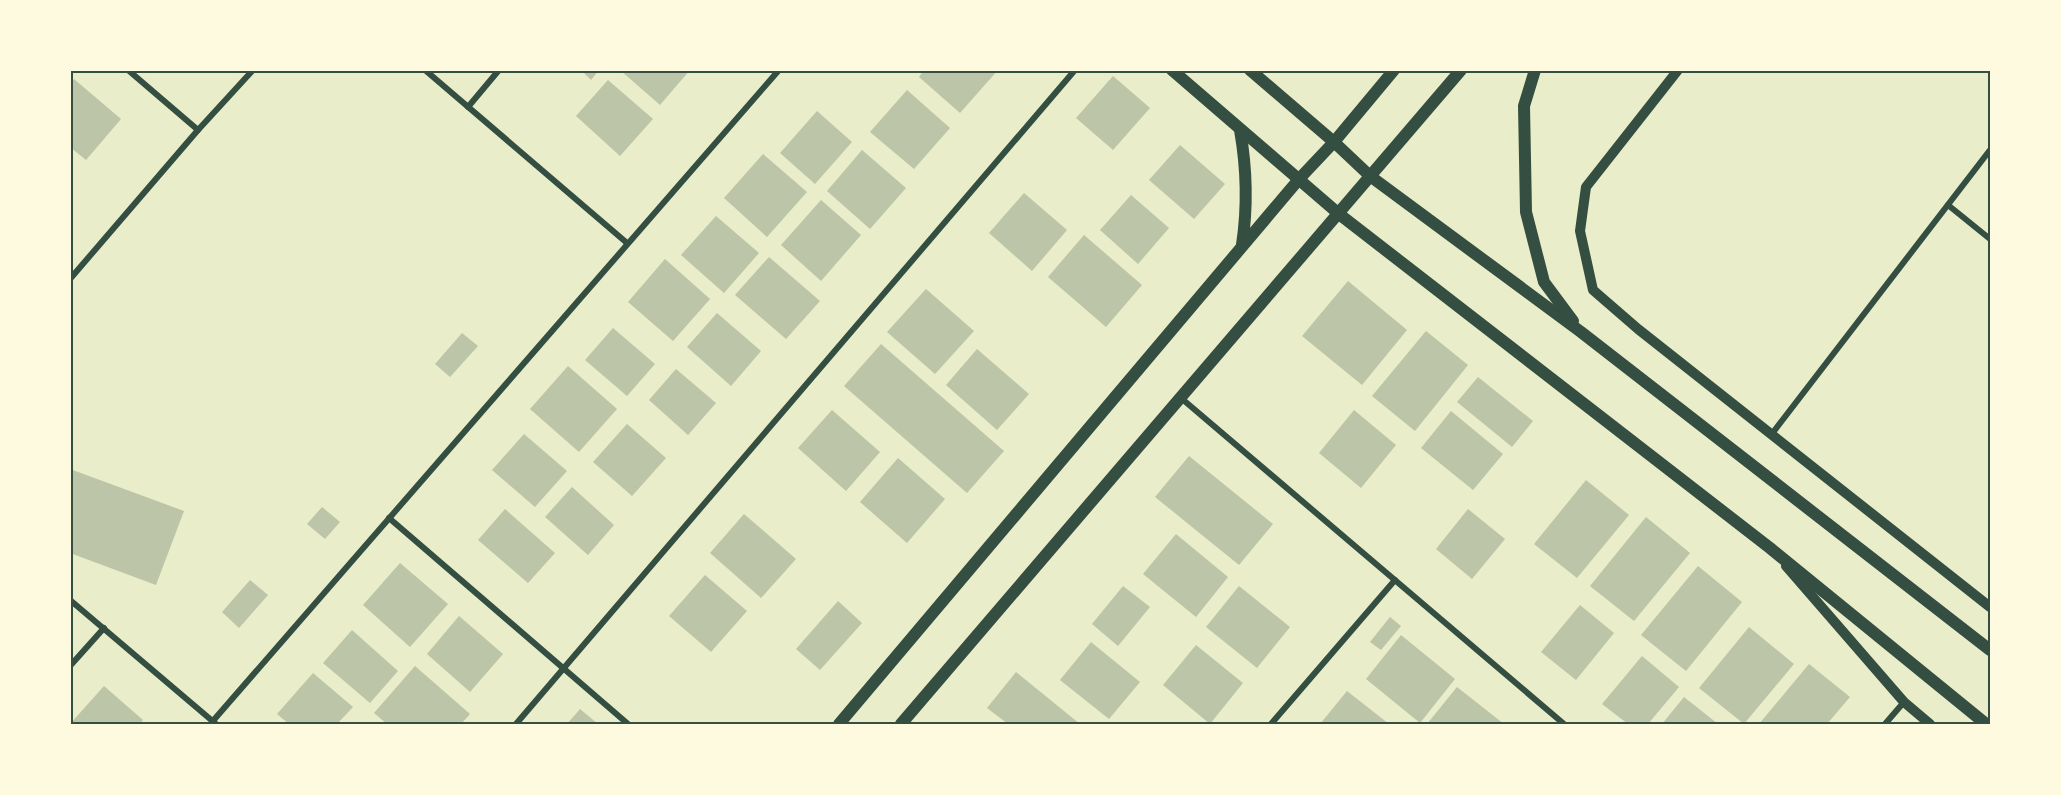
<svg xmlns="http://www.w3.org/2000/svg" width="2061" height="795" font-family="Raleway,sans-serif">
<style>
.building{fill:#bcc5a7}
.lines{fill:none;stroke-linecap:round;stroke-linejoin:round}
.minor{stroke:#344e41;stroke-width:6}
.tertiary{stroke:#344e41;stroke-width:10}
.secondary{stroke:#344e41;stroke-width:12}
.neatline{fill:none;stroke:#344e41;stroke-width:2}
</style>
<rect width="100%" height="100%" fill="#e9edc9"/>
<g class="building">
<polygon points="581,70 599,70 591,80"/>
<polygon points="620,70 690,70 660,105"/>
<polygon points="924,70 998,70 960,113 919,77"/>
<polygon points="1113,76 1150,108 1113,150 1076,118"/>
<polygon points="74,79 121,119 86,160 70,147 70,83"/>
<polygon points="608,80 653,119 620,156 576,116"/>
<polygon points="907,90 950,128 914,169 870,132"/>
<polygon points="817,111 852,142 815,184 780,153"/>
<polygon points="1180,145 1225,184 1194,219 1149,180"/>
<polygon points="862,150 906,188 870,229 827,191"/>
<polygon points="763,154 807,192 767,237 724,198"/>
<polygon points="1024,193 1067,230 1032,271 989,233"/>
<polygon points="1131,195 1169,228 1138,264 1100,230"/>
<polygon points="821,200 861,235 821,281 781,245"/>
<polygon points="716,216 759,253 724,293 681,255"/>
<polygon points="1084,235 1142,285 1106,327 1048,277"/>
<polygon points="769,257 820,301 786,339 735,295"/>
<polygon points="665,259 710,299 673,341 628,302"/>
<polygon points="1348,281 1407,330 1362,385 1302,336"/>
<polygon points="926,289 974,331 935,374 887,332"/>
<polygon points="717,313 761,351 731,386 687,347"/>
<polygon points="613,328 655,364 627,396 585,360"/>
<polygon points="1426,331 1468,365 1415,431 1372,396"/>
<polygon points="462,333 478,346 450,377 435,364"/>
<polygon points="881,344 1004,451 967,493 844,386"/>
<polygon points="977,349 1029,394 997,430 946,385"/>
<polygon points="568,366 617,409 579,452 530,409"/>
<polygon points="676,369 716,403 688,435 649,400"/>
<polygon points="1478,377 1533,421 1512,447 1457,402"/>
<polygon points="832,410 880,452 846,491 798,448"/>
<polygon points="1354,410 1396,445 1361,488 1319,453"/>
<polygon points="1451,411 1503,454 1473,490 1421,448"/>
<polygon points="627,424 666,458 632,496 593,462"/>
<polygon points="524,434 567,471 535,507 492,470"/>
<polygon points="1189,456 1273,524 1239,565 1155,497"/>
<polygon points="898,458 945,499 907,543 860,502"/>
<polygon points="70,469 184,511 156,585 70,553"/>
<polygon points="1586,480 1629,515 1577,578 1534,544"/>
<polygon points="572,487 614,525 588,555 545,517"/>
<polygon points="322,507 340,522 325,539 307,524"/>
<polygon points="505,509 555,553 528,583 478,540"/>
<polygon points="1468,509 1505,539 1472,579 1436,549"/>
<polygon points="744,514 796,559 761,598 710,553"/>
<polygon points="1646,517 1690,553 1634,621 1590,586"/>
<polygon points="1176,534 1228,577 1196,617 1143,574"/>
<polygon points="400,563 448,604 410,647 363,605"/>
<polygon points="1698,566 1742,602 1686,671 1641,635"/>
<polygon points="705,575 747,611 711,652 669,616"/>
<polygon points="250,580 268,595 239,628 222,612"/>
<polygon points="1123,586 1150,607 1118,646 1092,624"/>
<polygon points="1239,586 1290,627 1257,668 1206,627"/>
<polygon points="838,601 862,623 820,670 796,649"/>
<polygon points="1580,605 1614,633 1576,680 1541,652"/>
<polygon points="459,616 503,654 470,692 427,654"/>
<polygon points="1390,617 1401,626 1381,650 1370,642"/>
<polygon points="1749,627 1794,664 1744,724 1699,688"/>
<polygon points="352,630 398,671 370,703 323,663"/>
<polygon points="1401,635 1455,679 1420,723 1366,679"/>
<polygon points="1091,642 1140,682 1109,719 1060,680"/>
<polygon points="1196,645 1243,683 1210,724 1163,685"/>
<polygon points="1642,656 1679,687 1648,724 1628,724 1602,704"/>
<polygon points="1809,664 1850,697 1827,724 1759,724"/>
<polygon points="415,666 470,714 461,724 387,724 374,713"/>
<polygon points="1016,672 1080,724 1008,724 987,708"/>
<polygon points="313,673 353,707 337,724 289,724 277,714"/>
<polygon points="104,686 143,720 140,724 70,724"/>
<polygon points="1457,687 1504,724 1427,724"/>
<polygon points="1347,691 1389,724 1320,724"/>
<polygon points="1684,697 1718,724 1662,724"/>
<polygon points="580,709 598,724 567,724"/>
</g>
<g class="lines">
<g class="minor">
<polyline points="128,70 198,130"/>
<polyline points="425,70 627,243"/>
<polyline points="468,107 499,70"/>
<polyline points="1948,205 1990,239"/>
<polyline points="70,279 198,130 253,70"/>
<polyline points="1181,398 1564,724"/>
<polyline points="1771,435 1990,150"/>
<polyline points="389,518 628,724"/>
<polyline points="70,600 216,724"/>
<polyline points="70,666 104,628"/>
<polyline points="212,722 779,70"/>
<polyline points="516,724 1075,70"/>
<polyline points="1271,724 1395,580"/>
<polyline points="1885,724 1904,702"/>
</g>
<g class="tertiary">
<polyline points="1678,70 1586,187 1580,231 1593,290 1638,329 1990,607"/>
<polyline points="1786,566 1904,702 1930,724"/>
</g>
<g class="secondary">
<polyline points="1172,70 1339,214 1770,548 1986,724"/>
<polyline points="1250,70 1334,142 1370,176 1581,332 1990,650"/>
<polyline points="1535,70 1524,106 1526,212 1544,282 1573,321"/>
<path d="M 1240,130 C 1247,170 1248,205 1242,245"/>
<polyline points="839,724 1300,178 1334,142 1394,70"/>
<polyline points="901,724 1461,70"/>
</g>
</g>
<rect width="2061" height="795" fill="none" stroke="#fefae0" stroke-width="144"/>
<rect x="72" y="72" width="1917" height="651" class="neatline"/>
</svg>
